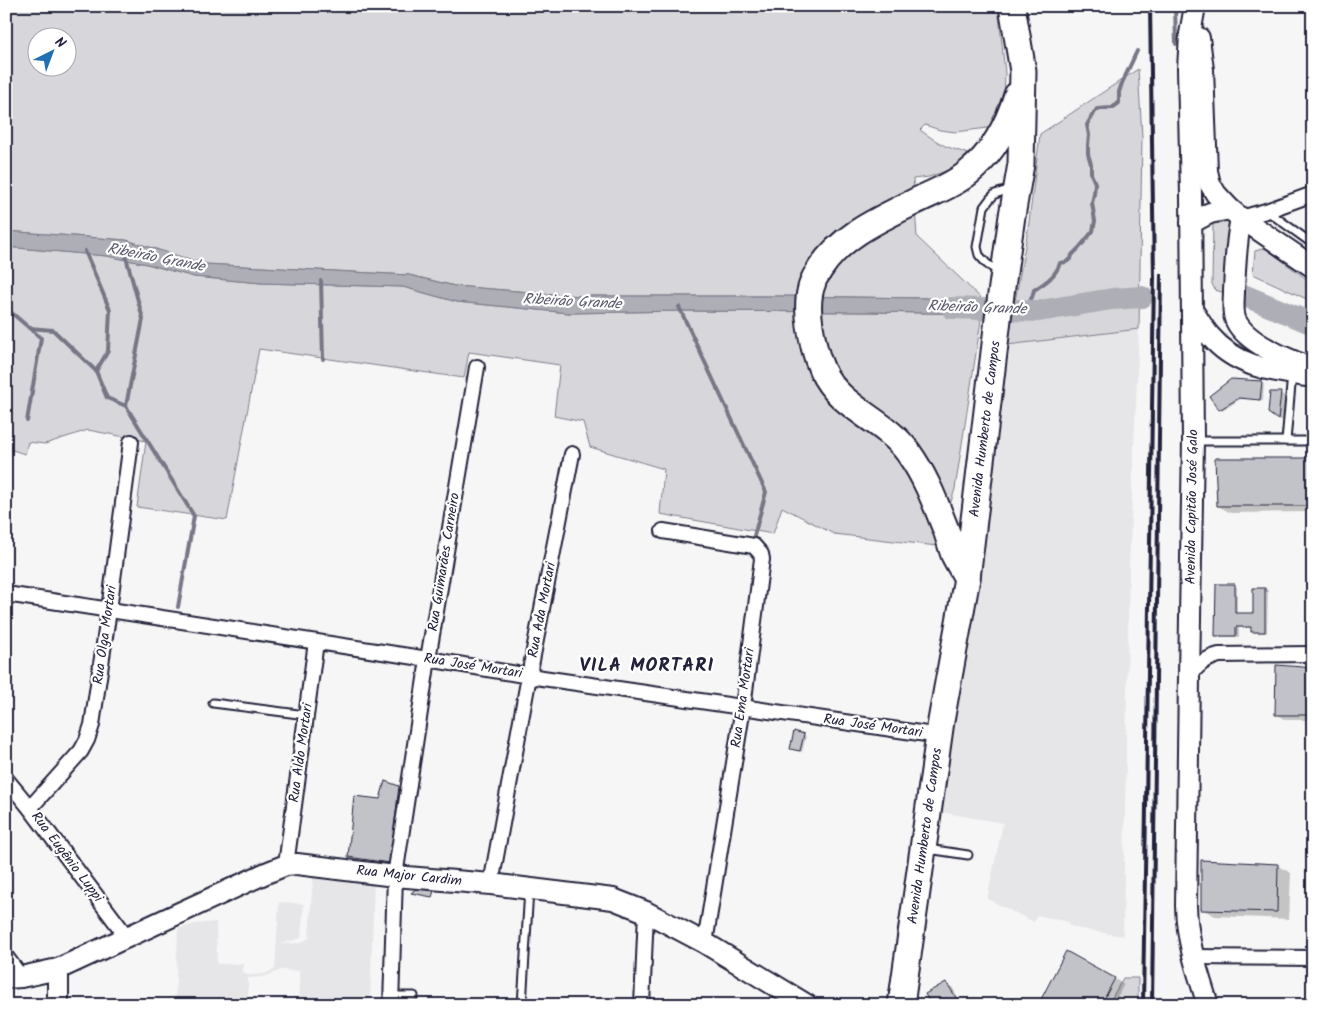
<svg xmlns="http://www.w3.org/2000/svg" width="1319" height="1011" font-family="Kalam,sans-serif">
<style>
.built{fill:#e6e6e9}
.green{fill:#d7d7db;stroke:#7c7c8b;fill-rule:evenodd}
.water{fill:#aeaeb7;stroke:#767685}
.shadow{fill:#0003}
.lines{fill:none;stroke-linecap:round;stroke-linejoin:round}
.stream{stroke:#767685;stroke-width:4}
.river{stroke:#aeaeb7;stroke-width:22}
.building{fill:#c2c2c9;stroke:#22223b}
.lane-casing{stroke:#22223b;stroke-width:11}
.street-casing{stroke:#22223b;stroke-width:18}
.secondary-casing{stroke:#22223b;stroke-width:24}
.highway-casing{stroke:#22223b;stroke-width:29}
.lane{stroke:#fff;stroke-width:7}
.street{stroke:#fff;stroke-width:14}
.secondary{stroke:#fff;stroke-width:20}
.highway{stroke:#fff;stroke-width:25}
.rail{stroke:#22223b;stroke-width:4}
.labels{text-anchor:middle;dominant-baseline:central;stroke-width:4.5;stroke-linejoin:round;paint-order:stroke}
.street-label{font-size:14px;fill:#22223b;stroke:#fff}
.water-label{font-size:15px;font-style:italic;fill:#5a5a6d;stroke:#fff}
.district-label{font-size:19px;font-weight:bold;letter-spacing:1px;fill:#22223b;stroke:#fff}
</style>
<rect width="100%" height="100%" fill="#f6f6f7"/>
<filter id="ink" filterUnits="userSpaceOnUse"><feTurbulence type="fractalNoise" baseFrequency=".02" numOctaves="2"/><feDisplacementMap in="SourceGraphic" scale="10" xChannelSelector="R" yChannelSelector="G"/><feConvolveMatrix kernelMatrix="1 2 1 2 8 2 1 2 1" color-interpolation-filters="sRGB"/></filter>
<g filter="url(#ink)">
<g class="built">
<polygon points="1139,329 1129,567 1123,936 1080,929 1068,925 1069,922 1037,915 1034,922 987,899 1003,823 940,812 1007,345"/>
<polygon points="329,876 374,882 370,1005 300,1005 299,971 281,970 264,977 248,978 248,1005 175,1005 178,929 195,924 216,922 217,964 243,964 243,972 247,975 264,974 275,969 279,902 304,904 301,938 280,944 300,943 309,938 313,877"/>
</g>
<g class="green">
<path d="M 6,6 L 998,6 L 1005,73 L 1003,126 L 956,132 L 940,130 L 925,125 L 920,130 L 933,139 L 945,146 L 968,154 L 968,163 L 929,177 L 913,179 L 917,237 L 984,301 L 925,298 L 779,296 L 579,296 L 455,286 L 409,275 L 205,264 L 126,240 L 6,231 ZM 38,38 L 68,38 L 68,68 L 38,68 Z"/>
<polygon points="1138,69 1142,136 1139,329 1007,345 1028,230 1040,134"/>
<polygon points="1217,215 1234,222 1228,290 1222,292 1215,290 1212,284 1213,222"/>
<polygon points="6,247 107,256 147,264 194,277 261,283 403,287 457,302 569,313 683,311 869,312 982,314 955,489 937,546 834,534 782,507 773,534 660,514 664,469 590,447 583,422 554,416 560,365 469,352 464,378 259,349 227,520 137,507 146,441 88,430 45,444 28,442 25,454 6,448"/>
<polygon points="1265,248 1313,284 1313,302 1253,274 1255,251"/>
<polygon points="1123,978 1138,978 1138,1005 1108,1005"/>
</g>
<polygon class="water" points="6,231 126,240 205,264 409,275 455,286 579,296 779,296 925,298 984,301 982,314 869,312 683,311 569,313 457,302 403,287 261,283 194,277 147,264 107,256 6,247"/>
<g class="shadow">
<polygon points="1261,382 1264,384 1263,401 1242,398 1222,411 1220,409"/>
<polygon points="1280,393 1286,397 1284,422 1269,412"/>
<polygon points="1313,459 1313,512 1231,513 1218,506"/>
<polygon points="1235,586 1237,587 1237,615 1254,615 1265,589 1268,590 1267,633 1255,633 1252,631 1252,628 1239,628 1239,637 1219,637 1217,635"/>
<polygon points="1313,670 1313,720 1285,720 1276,714"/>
<polygon points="803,735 806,736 802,752 794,750"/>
<polygon points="399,787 412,795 403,869 363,864 350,856 381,800"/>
<polygon points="1278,866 1291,873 1289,919 1215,916 1202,909"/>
<polygon points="1067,953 1124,984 1113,1005 1039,1005"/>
<polygon points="946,983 952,987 963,1005 933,1005"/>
</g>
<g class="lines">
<g class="stream">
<polyline points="1175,6 1176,44"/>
<polyline points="85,251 110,310 108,351 96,371"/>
<polyline points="126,257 143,319 126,406"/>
<polyline points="321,281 323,359"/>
<polyline points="679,307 766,492 754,536"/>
<polyline points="6,308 41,338 27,421"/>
<path d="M 1021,310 C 1029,304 1032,300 1034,290 C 1045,283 1056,276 1060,263 L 1066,262 L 1071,259 L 1072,255 L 1079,248 L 1093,231 L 1095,221 L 1092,203 L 1094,194 L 1095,183 L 1091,174 L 1091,164 L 1088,154 L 1088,145 L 1089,135 L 1087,125 L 1092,116 L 1097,109 L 1112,108 L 1119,103 L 1119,92 L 1122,83 L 1137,51"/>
<polyline points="29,328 53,330 96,371 107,398 126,406 194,516 178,607"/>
</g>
<g class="river">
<polyline points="1243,295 1313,324"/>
<polyline points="952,308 1039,311 1112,299 1142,297"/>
</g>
</g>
<g class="building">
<polygon points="1231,379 1262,381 1260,400 1239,398 1219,410 1209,396"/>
<polygon points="1270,392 1281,392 1278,420 1268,413"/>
<polygon points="1215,458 1313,458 1313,506 1217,506"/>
<polygon points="1216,584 1235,584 1235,613 1253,613 1253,588 1265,588 1265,632 1251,632 1251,627 1236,627 1236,636 1215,636"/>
<polygon points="1276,665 1303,667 1313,669 1313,715 1275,715"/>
<polygon points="794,731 804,734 800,751 790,749"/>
<polygon points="385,781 399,786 390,863 348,857 354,796 380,799"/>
<polygon points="1201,860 1278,864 1277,912 1201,910"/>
<polygon points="418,887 434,891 432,897 411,893"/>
<polygon points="1066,951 1115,978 1101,1005 1038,1005"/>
<polygon points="946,982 952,991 960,1005 931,1005 925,994"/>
</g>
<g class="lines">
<g class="lane-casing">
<g id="lane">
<polyline points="1267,211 1313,244"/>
<polyline points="999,272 987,264 979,255 977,247 984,207 990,199 995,194 1011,189"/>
<polyline points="1194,441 1313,441"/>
<polyline points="1286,441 1292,374"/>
<polyline points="213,703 306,715"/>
<polyline points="928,849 968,855"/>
<polyline points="391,996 414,996"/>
<polyline points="522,1005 529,889"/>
</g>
</g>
<g class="street-casing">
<g id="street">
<polyline points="1241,218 1266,211 1313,194"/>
<polyline points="663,531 754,546 761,554 762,559 743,707 705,943"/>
<polyline points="6,594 428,659 529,676 940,736"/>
<path d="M 1189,677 C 1197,665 1205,659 1219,655 L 1313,654"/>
<polyline points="6,779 30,808 127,937"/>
<polyline points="30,808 81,751 87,740 92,725 109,610 131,442"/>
<polyline points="286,865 316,642"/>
<polyline points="491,884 529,676 572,454"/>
<polyline points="6,957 21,977"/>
<polyline points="1193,957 1313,958"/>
<polyline points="391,1005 395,876 428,659 477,367"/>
<polyline points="642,1005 646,912"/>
</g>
</g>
<g class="secondary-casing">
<g id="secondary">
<path d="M 1195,6 L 1190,34 L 1188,69 L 1191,195 L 1193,441 L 1189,677 L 1186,906 C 1187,942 1197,970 1208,1005"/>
<polyline points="1199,38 1203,70 1207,171 1210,184 1216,194 1230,209 1241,218 1313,267"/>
<path d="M 1241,218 C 1236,242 1235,266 1234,291 C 1234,300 1232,313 1236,321 C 1247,344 1290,360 1313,369"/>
<polyline points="1191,223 1210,213 1230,209"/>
<path d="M 1192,310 C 1198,318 1203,328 1210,336 C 1237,368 1274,371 1313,377"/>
<polyline points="58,969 58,1005"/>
<polyline points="6,978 21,977 58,969 266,873 286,865 297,864 395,876 491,884 613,899 646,912 705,943 807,1005"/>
</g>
</g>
<g class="highway-casing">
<g id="highway">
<path d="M 967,578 C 963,571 958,563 954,555 C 951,547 949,538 946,530 C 935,502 926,477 908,452 C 884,419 839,408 822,370 C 815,354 813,343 810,326 C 808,312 807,296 813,282 C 814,277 818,273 820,269 C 842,235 880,219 914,202 C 932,193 952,186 968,173 C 992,154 1008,125 1017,95"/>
<polyline points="901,1005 941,721 967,578 1001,294 1012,216 1021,164 1023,71 1012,6"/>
</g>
</g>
<use href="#lane" class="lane"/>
<use href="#street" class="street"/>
<use href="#secondary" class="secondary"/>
<use href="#highway" class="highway"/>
<g class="rail">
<polyline points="1143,1005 1154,277 1150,6"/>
<polyline points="1152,1005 1161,275"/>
</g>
</g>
</g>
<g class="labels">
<g class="street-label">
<text transform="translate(985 429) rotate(-83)">Avenida Humberto de Campos</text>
<text transform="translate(1192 507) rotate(-89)">Avenida Capitão José Galo</text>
<text transform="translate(444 562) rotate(-81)">Rua Guimarães Carneiro</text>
<text transform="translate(542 610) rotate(-79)">Rua Ada Mortari</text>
<text transform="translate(105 635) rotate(-82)">Rua Olga Mortari</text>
<text transform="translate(473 666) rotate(9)">Rua José Mortari</text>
<text transform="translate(743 698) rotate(-82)">Rua Ema Mortari</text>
<text transform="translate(873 726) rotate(8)">Rua José Mortari</text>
<text transform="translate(301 753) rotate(-82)">Rua Aldo Mortari</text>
<text transform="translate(925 836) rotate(-82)">Avenida Humberto de Campos</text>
<text transform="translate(67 857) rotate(53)">Rua Eugênio Luppi</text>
<text transform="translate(409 876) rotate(6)">Rua Major Cardim</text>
</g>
<g class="water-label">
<text transform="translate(156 258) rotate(11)">Ribeirão Grande</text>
<text transform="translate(572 302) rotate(3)">Ribeirão Grande</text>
<text transform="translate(977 308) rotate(2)">Ribeirão Grande</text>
</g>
<g class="district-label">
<text x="647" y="666">VILA MORTARI</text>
</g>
</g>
<rect width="1319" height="1011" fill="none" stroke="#fff" stroke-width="25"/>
<rect x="12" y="12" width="1294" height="986" fill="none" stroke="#22223b" stroke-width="2" filter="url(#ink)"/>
<g transform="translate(52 52) rotate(42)"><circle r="24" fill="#ffffff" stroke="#a7a7b1"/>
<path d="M0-4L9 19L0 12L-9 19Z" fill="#1f6fb2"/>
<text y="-8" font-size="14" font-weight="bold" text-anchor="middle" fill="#22223b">N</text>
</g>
</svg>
